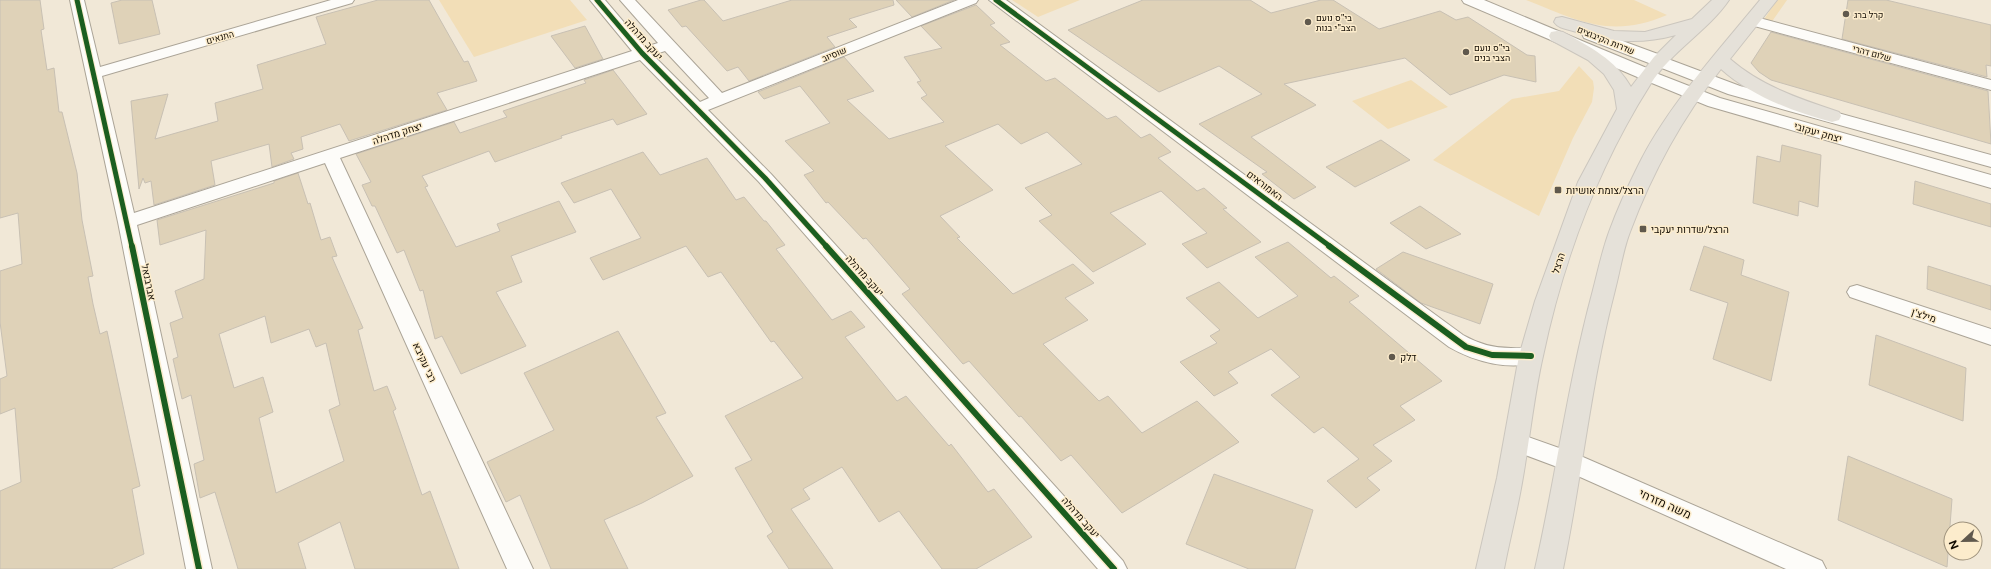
<svg xmlns="http://www.w3.org/2000/svg" width="1991" height="569" font-family="'Public Sans',Heebo,sans-serif">
<style>
.green{fill:#f2deb7}
.building{fill:#dfd2b8;stroke:#c8c0b3;fill-rule:evenodd}
.lines{fill:none;stroke-linecap:round;stroke-linejoin:round}
.minor-casing{stroke:#aba497;stroke-width:2}
.tertiary-casing{stroke:#aba497;stroke-width:2}
.secondary-casing{stroke:#aba497;stroke-width:2}
.primary-casing{stroke:#cbc6be;stroke-width:2}
.minor{fill:#fdfcf9;fill-rule:evenodd}
.tertiary{fill:#fdfcf9;fill-rule:evenodd}
.secondary{fill:#fdfcf9;fill-rule:evenodd}
.primary{fill:#e5e1d9;fill-rule:evenodd}
.cycleway-far1-casing{stroke:#fceccc;stroke-width:7}
.cycleway-casing{stroke:#fceccc;stroke-width:9}
.cycleway-far1{stroke:#1b5e20;stroke-width:5}
.cycleway{stroke:#1b5e20;stroke-width:6}
.poi-dot{fill:#60594d;stroke:#fceccc;stroke-width:1.5}
.labels{text-anchor:middle;dominant-baseline:central;stroke-width:3;stroke-linejoin:round;paint-order:stroke}
.far-poi-label{font-size:9px;fill:#120c03;stroke:#fceccc;text-anchor:start}
.far-street-label{font-size:9px;fill:#120c03;stroke:#fceccc}
.street-label{font-size:10px;fill:#120c03;stroke:#fceccc}
.poi-label{font-size:10px;fill:#120c03;stroke:#fceccc;text-anchor:start}
.near-street-label{font-size:12px;fill:#120c03;stroke:#fceccc}
</style>
<rect width="100%" height="100%" fill="#f1e8d7"/>
<g class="green">
<polygon points="439,0 570,0 587,20 474,57"/>
<polygon points="1012,0 1080,0 1038,17"/>
<path d="M 1526,0 L 1634,0 L 1667,15 C 1611,39 1579,21 1526,0 Z"/>
<polygon points="1777,0 1787,0 1771,23 1763,21"/>
<polygon points="1579,66 1593,81 1594,88 1592,102 1573,138 1539,216 1433,160 1512,99 1559,91"/>
<polygon points="1411,80 1448,107 1388,129 1352,101"/>
</g>
<g class="building">
<polygon points="0,0 40,0 44,29 41,30 47,70 54,68 59,112 62,112 77,173 82,220 93,276 88,277 93,304 100,334 107,331 140,486 132,489 144,554 111,569 0,569 0,491 21,482 15,408 0,414 0,379 7,376 0,322 0,271 22,264 18,213 0,218"/>
<polygon points="122,0 152,0 160,34 119,44 111,3"/>
<polygon points="378,0 429,0 464,62 468,61 477,81 437,93 447,110 349,141 340,124 301,137 303,149 291,153 294,159 272,167 269,144 211,161 215,185 154,205 151,181 145,183 143,178 139,189 131,101 168,94 155,139 218,121 215,103 263,89 257,65 326,44 316,17"/>
<polygon points="701,0 704,0 723,21 792,0 893,0 894,5 849,19 857,27 827,37 835,47 749,81 738,67 727,71 686,26 682,27 668,10"/>
<polygon points="896,0 954,0 912,17"/>
<polygon points="1143,0 1250,0 1271,13 1321,0 1333,0 1379,29 1440,11 1456,20 1468,17 1527,55 1535,56 1536,82 1504,75 1450,95 1405,58 1284,84 1316,105 1251,137 1316,187 1294,199 1262,174 1267,172 1199,124 1262,94 1219,66 1159,92 1068,30"/>
<polygon points="1848,0 1886,0 1991,25 1991,66 1986,65 1987,77 1842,39"/>
<polygon points="976,5 995,23 990,25 1010,42 1000,45 1046,81 1055,78 1107,119 1116,116 1141,138 1150,134 1171,152 1158,158 1197,191 1204,188 1227,208 1223,209 1261,242 1207,268 1182,244 1207,233 1161,191 1110,213 1146,244 1093,272 1039,221 1052,215 1025,188 1082,164 1047,132 1021,144 998,124 945,146 993,190 940,216 960,237 957,238 1013,294 1073,264 1094,283 1065,298 1088,320 1043,344 1099,401 1108,396 1142,433 1197,401 1239,442 1122,513 1071,455 1061,461 1021,416 1019,417 969,361 963,364 902,294 910,289 866,238 863,239 828,202 826,203 804,175 814,171 785,141 830,123 800,86 764,99 758,92 844,57 874,91 847,100 889,139 944,122 921,98 927,95 917,82 921,81 904,57 942,48 921,26"/>
<polygon points="585,26 603,59 575,68 551,36"/>
<polygon points="1771,32 1988,91 1991,144 1771,80 1759,72 1751,63"/>
<polygon points="613,70 647,114 617,125 613,119 561,136 562,138 495,162 489,151 422,176 428,186 425,187 456,247 500,231 497,224 559,201 576,232 511,256 522,282 496,292 526,346 461,374 442,336 435,339 423,290 420,291 404,250 397,253 375,206 372,206 362,185 371,182 356,154 454,122 460,133 507,117 503,111 586,83 584,80"/>
<polygon points="1381,140 1410,160 1355,187 1326,167"/>
<polygon points="1782,145 1821,155 1818,207 1799,201 1798,216 1753,203 1757,156 1780,162"/>
<polygon points="643,152 660,175 707,158 736,200 744,197 764,221 766,221 785,245 776,249 832,320 851,311 865,327 845,337 897,401 906,396 949,446 951,444 988,492 994,489 1032,537 976,569 942,569 899,511 879,522 842,467 803,489 810,499 791,509 833,569 789,569 767,536 773,532 735,468 752,460 725,416 803,378 774,341 771,342 721,272 708,277 686,246 603,280 590,258 641,238 611,189 574,203 561,183"/>
<path d="M 298,173 L 308,204 L 310,203 L 321,240 L 330,237 L 337,256 L 332,257 L 363,328 L 358,330 L 374,391 L 387,386 L 396,409 L 393,411 L 422,495 L 430,491 L 459,569 L 355,569 L 340,522 L 298,543 L 306,569 L 238,569 L 215,492 L 200,498 L 194,464 L 204,460 L 191,395 L 182,399 L 173,359 L 178,357 L 170,323 L 183,318 L 175,291 L 204,279 L 206,230 L 160,245 L 157,220 L 274,183 L 274,181 ZM 265,316 L 271,343 L 309,329 L 316,347 L 326,343 L 340,405 L 329,410 L 344,461 L 276,493 L 259,418 L 273,412 L 263,377 L 234,388 L 219,334 Z"/>
<polygon points="1915,181 1991,204 1991,227 1913,204"/>
<polygon points="1420,206 1461,234 1426,249 1390,223"/>
<polygon points="1288,242 1331,278 1334,276 1359,296 1349,302 1442,381 1400,406 1415,420 1373,445 1392,461 1367,478 1380,490 1356,508 1327,481 1359,459 1323,427 1314,433 1271,395 1300,377 1271,349 1228,372 1238,383 1214,396 1180,362 1217,343 1210,336 1220,330 1186,298 1219,282 1258,318 1298,296 1255,257"/>
<polygon points="1704,246 1744,260 1741,275 1789,292 1771,381 1713,359 1728,303 1690,290"/>
<polygon points="1403,252 1493,284 1480,324 1421,303 1376,269"/>
<polygon points="1928,266 1991,286 1991,310 1927,289"/>
<polygon points="618,331 666,413 656,417 693,476 642,503 604,520 628,569 551,569 520,495 506,502 487,462 554,430 524,373"/>
<polygon points="1876,335 1966,368 1963,421 1869,385"/>
<polygon points="1848,456 1952,499 1947,567 1838,520"/>
<polygon points="1214,474 1313,510 1295,569 1249,569 1186,544"/>
</g>
<g class="lines">
<g class="minor-casing">
<g id="minor">
<path d="M 70,0 L 84,0 L 100,67 L 331,0 L 354,0 L 352,3 L 102,76 L 134,213 L 632,51 L 590,0 L 605,0 L 645,47 L 658,43 L 620,0 L 635,0 L 722,93 L 958,0 L 978,0 L 976,3 L 708,110 L 771,174 L 1123,561 L 1127,569 L 1098,569 L 759,182 L 640,60 L 340,158 L 533,569 L 507,569 L 325,163 L 137,225 L 212,569 L 186,569 L 118,222 ZM 665,51 L 709,98 L 700,102 L 653,55 Z"/>
<path d="M 989,0 L 1006,0 L 1463,335 C 1479,344 1493,348 1511,348 C 1520,348 1529,347 1539,350 L 1542,356 L 1539,362 C 1509,371 1475,362 1449,347 Z"/>
<polygon points="1752,16 1991,80 1991,90 1747,24 1744,21 1747,18"/>
<polygon points="1857,285 1991,329 1991,345 1850,297 1847,292 1850,287"/>
<polygon points="1517,433 1576,454 1822,561 1826,569 1786,569 1560,468 1509,449 1506,442 1509,435"/>
</g>
</g>
<g class="tertiary-casing">
<g id="tertiary">
<polygon points="1462,0 1484,0 1654,71 1657,75 1654,79 1648,80 1642,79 1464,3"/>
<polygon points="1590,29 1666,57 1669,61 1666,65 1660,66 1654,65 1584,38 1582,34 1584,30"/>
</g>
</g>
<g class="secondary-casing">
<g id="secondary">
<polygon points="1660,56 1740,86 1991,155 1991,167 1728,94 1654,65 1651,61 1654,57"/>
<polygon points="1648,70 1720,98 1991,175 1991,188 1708,106 1642,79 1639,75 1642,71"/>
</g>
</g>
<g class="primary-casing">
<g id="primary">
<path d="M 1712,0 L 1729,0 C 1708,31 1670,52 1650,85 C 1598,167 1563,261 1543,356 C 1534,395 1530,437 1523,477 C 1518,508 1510,538 1504,569 L 1476,569 L 1497,478 L 1519,356 L 1535,301 L 1578,182 L 1617,109 L 1614,90 L 1604,74 L 1588,60 L 1551,40 L 1549,36 L 1551,32 L 1557,31 L 1563,32 C 1590,47 1615,59 1631,87 L 1654,57 L 1676,35 C 1640,45 1608,42 1573,31 C 1566,29 1558,28 1554,22 L 1556,18 L 1562,17 L 1614,31 L 1645,32 L 1692,19 Z"/>
<path d="M 1760,0 L 1777,0 L 1730,59 C 1761,86 1800,99 1839,112 L 1841,116 L 1839,120 L 1832,122 C 1794,112 1751,96 1721,69 C 1682,118 1652,173 1630,232 C 1623,250 1620,271 1615,290 C 1591,382 1582,476 1563,569 L 1535,569 C 1556,476 1568,382 1593,290 C 1598,271 1602,251 1609,232 C 1617,210 1627,188 1638,166 C 1666,108 1719,50 1760,0 Z"/>
</g>
</g>
<use href="#minor" class="minor"/>
<use href="#tertiary" class="tertiary"/>
<use href="#secondary" class="secondary"/>
<use href="#primary" class="primary"/>
<g class="cycleway-far1-casing">
<g id="cycleway-far1">
<polyline points="77,0 132,247"/>
<polyline points="597,0 642,53 765,178 827,247"/>
<polyline points="996,0 1331,247"/>
</g>
</g>
<g class="cycleway-casing">
<g id="cycleway">
<polyline points="132,246 199,569"/>
<polyline points="826,246 1114,569"/>
<polyline points="1329,246 1466,347 1492,355 1531,356"/>
</g>
</g>
<use href="#cycleway-far1" class="cycleway-far1"/>
<use href="#cycleway" class="cycleway"/>
</g>
<g class="poi-dot">
<circle cx="1846" cy="14" r="4"/>
<circle cx="1308" cy="22" r="4"/>
<circle cx="1466" cy="52" r="4"/>
<rect x="1554" y="186" width="8" height="8" rx="2"/>
<rect x="1639" y="225" width="8" height="8" rx="2"/>
<circle cx="1392" cy="357" r="4"/>
</g>
<g class="labels">
<g class="far-poi-label">
<text x="1854" y="14">קרל ברג</text>
<text x="1316" y="17">בי"ס נועם<tspan x="1316" dy="10">הצב"י בנות</tspan></text>
<text x="1474" y="47">בי"ס נועם<tspan x="1474" dy="10">הצבי בנים</tspan></text>
</g>
<g class="far-street-label">
<text transform="translate(220 37) rotate(-16)">התנאים</text>
<text transform="translate(1606 40) rotate(22)">שדרות הקיבוצים</text>
<text transform="translate(1872 53) rotate(15)">שלום דהרי</text>
<text transform="translate(834 54) rotate(-22)">שוסיוב</text>
</g>
<g class="street-label">
<text transform="translate(644 39) rotate(48)">יעקב מדהלה</text>
<text transform="translate(1818 132) rotate(16)">יצחק יעקובי</text>
<text transform="translate(397 133) rotate(-18)">יצחק מדהלה</text>
<text transform="translate(1265 185) rotate(37)">האמוראים</text>
<text transform="translate(1558 263) rotate(-72)">הרצל</text>
<text transform="translate(865 275) rotate(48)">יעקב מדהלה</text>
<text transform="translate(149 282) rotate(78)">אברבנאל</text>
<text transform="translate(1924 315) rotate(19)">מילצ'ן</text>
<text transform="translate(425 362) rotate(65)">רבי עקיבא</text>
<text transform="translate(1081 517) rotate(48)">יעקב מדהלה</text>
</g>
<g class="poi-label">
<text x="1566" y="190">הרצל/צומת אושיות</text>
<text x="1651" y="229">הרצל/שדרות יעקבי</text>
<text x="1400" y="357">דלק</text>
</g>
<g class="near-street-label">
<text transform="translate(1665 504) rotate(24)">משה מזרחי</text>
</g>
</g>
<g transform="translate(1963 541) rotate(248)"><circle r="19" fill="#fceccc" stroke="#9e927c"/>
<path d="M0-3L7 15L0 10L-7 15Z" fill="#60594d"/>
<text y="-6" font-size="11" font-weight="bold" text-anchor="middle" fill="#120c03">N</text>
</g>
</svg>
